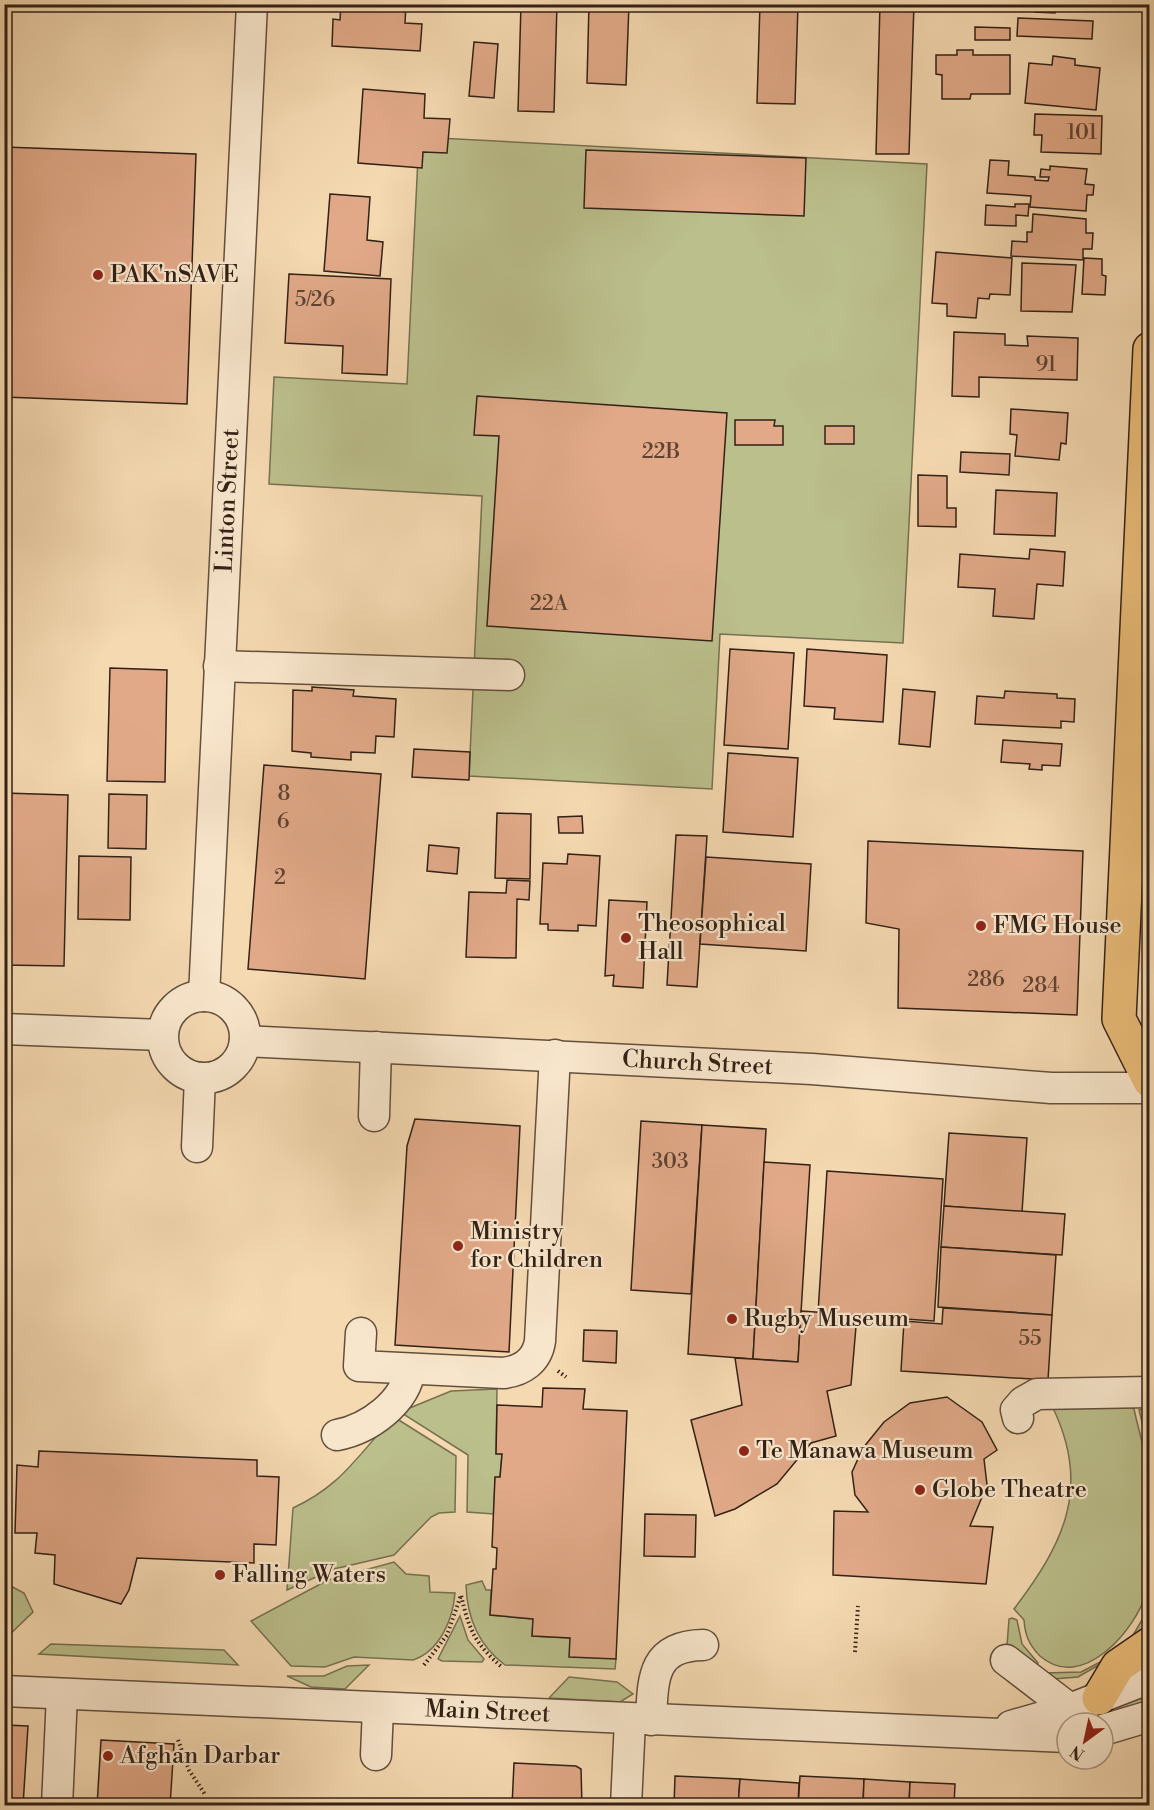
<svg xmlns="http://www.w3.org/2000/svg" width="1154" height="1810" font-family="'Libre Bodoni',serif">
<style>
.green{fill:#bbbf8c;stroke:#767051;stroke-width:1.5}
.building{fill:#e1a988;stroke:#322116;stroke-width:1.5}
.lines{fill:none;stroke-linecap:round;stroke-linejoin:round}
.minor-casing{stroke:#634f3d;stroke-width:33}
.major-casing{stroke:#322116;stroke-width:36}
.path{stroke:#322116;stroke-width:4;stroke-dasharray:1.5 3;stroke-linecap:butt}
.minor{stroke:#f8e6cc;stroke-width:30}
.major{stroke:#eabc78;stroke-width:33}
.poi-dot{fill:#8f2418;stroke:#f8e6cc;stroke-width:2}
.labels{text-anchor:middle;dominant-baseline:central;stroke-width:4.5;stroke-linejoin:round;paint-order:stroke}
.number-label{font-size:21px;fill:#5e4332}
.poi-label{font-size:24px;fill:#322116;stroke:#f8e6cc;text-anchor:start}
.street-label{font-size:24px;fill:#322116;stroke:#f8e6cc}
</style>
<rect width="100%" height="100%" fill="#f5d9b1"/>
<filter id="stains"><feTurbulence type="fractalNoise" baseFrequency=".00333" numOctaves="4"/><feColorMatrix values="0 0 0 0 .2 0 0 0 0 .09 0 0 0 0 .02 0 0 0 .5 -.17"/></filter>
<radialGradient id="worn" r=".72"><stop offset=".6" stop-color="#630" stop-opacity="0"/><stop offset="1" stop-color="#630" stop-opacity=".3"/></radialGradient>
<g class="green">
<polygon points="419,137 927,164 903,643 720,634 712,789 469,776 482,496 269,484 274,377 407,384"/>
<polygon points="497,1389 496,1453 502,1454 500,1477 495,1478 494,1514 467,1512 468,1455 400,1412 451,1391"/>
<path d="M 1118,1402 L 1134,1409 C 1139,1432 1146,1454 1149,1477 C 1152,1499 1149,1523 1149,1546 C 1149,1561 1151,1577 1147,1591 C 1136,1630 1082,1693 1040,1656 C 1029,1645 1025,1635 1024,1620 L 1014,1609 C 1064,1543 1092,1487 1052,1406 Z"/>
<polygon points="1146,1409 1149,1422 1149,1451 1139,1410"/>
<path d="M 394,1417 L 456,1456 L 455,1512 L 439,1513 L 431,1517 L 394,1555 L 334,1569 L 287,1590 L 293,1508 C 343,1485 358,1454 394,1417 Z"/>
<path d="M 394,1562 L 406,1574 L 429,1576 L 430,1592 L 455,1593 C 453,1619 440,1651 413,1660 L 354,1657 L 325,1667 L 291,1666 L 251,1621 L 328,1580 Z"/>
<path d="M 482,1581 L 486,1590 L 491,1590 L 490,1615 L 533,1619 L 532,1636 L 570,1638 L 616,1659 L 615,1669 L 505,1665 C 478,1645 467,1618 466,1585 Z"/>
<polygon points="5,1583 24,1593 33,1612 5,1639"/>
<polygon points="1149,1608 1149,1636 1078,1677 1053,1679 1046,1673 1081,1672 1106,1659 1132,1637"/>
<polygon points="460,1616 468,1640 484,1659 482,1662 442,1661 438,1659"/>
<polygon points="1012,1618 1017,1620 1022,1644 1038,1663 1035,1671 1007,1646 1009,1619"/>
<polygon points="51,1644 224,1650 238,1665 39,1654"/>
<polygon points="369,1665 345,1689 311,1687 287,1676 324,1676 347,1666"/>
<polygon points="569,1677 617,1682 633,1694 620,1702 549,1698"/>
<polygon points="1149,1694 1149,1706 1101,1723 1082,1723"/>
</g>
<g class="building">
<polygon points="341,4 406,4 405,23 422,24 420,51 332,46 333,19 340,20"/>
<polygon points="521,4 557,4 554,112 518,111"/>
<polygon points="589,4 629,4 626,85 587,83"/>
<polygon points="760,4 798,4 795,104 757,103"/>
<polygon points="880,4 914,4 909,154 876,154"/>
<polygon points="947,4 987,4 987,8 960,6 959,11 947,10"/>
<polygon points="1036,4 1056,4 1055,13 1035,12"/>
<polygon points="1018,18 1093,21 1092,39 1017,36"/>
<polygon points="975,27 1010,28 1010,40 975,40"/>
<polygon points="474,42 498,44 494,98 469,96"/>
<polygon points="957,50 973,50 973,55 1010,55 1010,94 971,94 970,99 942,99 942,75 936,74 936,55 957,55"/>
<polygon points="1053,56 1075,59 1075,65 1100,68 1096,110 1025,103 1029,63 1052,65"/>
<polygon points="363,89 425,94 424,118 450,119 447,153 423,152 422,168 358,163"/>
<polygon points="1035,114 1102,116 1101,154 1041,152 1042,135 1034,135"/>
<polygon points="4,147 196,154 187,404 4,397"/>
<polygon points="586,150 806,158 804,216 584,208"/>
<polygon points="990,160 1009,161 1008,175 1035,177 1035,180 1048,181 1049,177 1040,177 1041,169 1050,170 1050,166 1087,169 1085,184 1094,185 1093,195 1087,195 1086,211 1030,207 1031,196 987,193"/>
<polygon points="330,194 370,197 367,240 383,242 380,276 324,271"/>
<polygon points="1015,204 1029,204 1028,216 1016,215 1016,226 985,225 986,205 1015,207"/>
<polygon points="1033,214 1086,219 1086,233 1093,233 1092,249 1083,249 1083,260 1011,256 1012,241 1027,242 1027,232 1032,232"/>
<polygon points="936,252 1012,258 1010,295 990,294 989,299 978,298 976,318 947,316 947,304 932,303"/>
<polygon points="1084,258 1102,259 1102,275 1106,276 1105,295 1082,294"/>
<polygon points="1022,263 1076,265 1072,312 1021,311"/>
<polygon points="289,274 391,279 387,375 342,373 343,346 285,343"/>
<polygon points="954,332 1005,334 1005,345 1028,346 1027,336 1078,338 1077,380 979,377 979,397 952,396"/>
<polygon points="477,396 727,413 712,641 487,626 499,436 474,435"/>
<polygon points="1011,409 1068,413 1066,444 1061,443 1059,460 1015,456 1017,435 1010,434"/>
<polygon points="735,420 775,420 774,426 783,426 783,445 735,445"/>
<rect x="825" y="426" width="29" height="18"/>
<polygon points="961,452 1010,454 1009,475 960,472"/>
<polygon points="918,475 947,476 947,508 956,508 956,527 918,526"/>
<polygon points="996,490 1057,493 1055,536 994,534"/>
<polygon points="1030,549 1065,552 1063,586 1037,584 1034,619 993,616 995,589 958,587 960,554 1029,559"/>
<polygon points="730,649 794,653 788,749 724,745"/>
<polygon points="807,649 887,655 883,722 834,719 835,708 804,706"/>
<polygon points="110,668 167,670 165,782 107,781"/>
<polygon points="312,687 354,690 353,696 396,699 394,737 376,736 375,753 351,752 351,760 311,757 311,753 292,751 293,690 312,691"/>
<polygon points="903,689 935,692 930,747 899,744"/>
<polygon points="1005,691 1057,694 1057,698 1075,699 1074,722 1061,721 1061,728 975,724 977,696 1004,698"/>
<polygon points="1003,740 1062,744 1060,766 1042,765 1042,770 1029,769 1030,764 1001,762"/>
<polygon points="414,749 470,752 469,780 412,777"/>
<polygon points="728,753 798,758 793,837 723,832"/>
<polygon points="264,765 381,774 365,979 248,969"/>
<polygon points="4,793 68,795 64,966 4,965"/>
<polygon points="109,794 147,795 146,849 108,848"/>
<polygon points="497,813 531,814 530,879 495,878"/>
<polygon points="582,816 583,833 559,833 558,817"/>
<polygon points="676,835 707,836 697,987 667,985"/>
<polygon points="868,841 1083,851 1077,1015 898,1008 899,929 866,923"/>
<polygon points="429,845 459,848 457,874 427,871"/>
<polygon points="568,854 600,856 596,926 578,925 578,931 548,930 548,924 540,924 543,863 567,864"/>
<polygon points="79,856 131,857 130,920 78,919"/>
<polygon points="706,857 811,864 806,951 700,944"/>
<polygon points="507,880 530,881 529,900 517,899 516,958 466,957 469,892 506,893"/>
<polygon points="609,900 647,902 643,988 613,986 614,975 605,976"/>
<polygon points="415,1119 520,1126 509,1352 395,1345 407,1146"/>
<polygon points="641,1121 702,1125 691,1294 631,1290"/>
<polygon points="702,1125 766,1129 753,1359 688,1354"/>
<polygon points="949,1133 1027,1138 1022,1212 944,1206"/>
<polygon points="764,1162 810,1165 798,1362 753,1359"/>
<polygon points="827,1171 943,1179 934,1321 818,1313"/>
<polygon points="944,1206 1065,1214 1062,1255 941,1247"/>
<polygon points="941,1247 1056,1255 1052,1315 938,1307"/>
<polygon points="943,1308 1052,1315 1048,1380 901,1371 904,1321 942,1324"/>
<polygon points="801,1311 857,1315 851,1385 827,1391 836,1436 811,1443 777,1484 735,1509 715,1516 691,1420 742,1405 735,1358 798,1362"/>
<polygon points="584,1330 617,1331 616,1363 583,1361"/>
<polygon points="543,1388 585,1389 583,1409 627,1411 616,1659 569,1657 570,1638 532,1636 533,1619 490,1615 493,1569 496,1569 497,1548 492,1547 495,1477 500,1477 502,1454 496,1454 497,1405 542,1407"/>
<polygon points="947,1397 982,1422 997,1450 984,1459 987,1485 970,1526 993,1527 986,1584 833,1575 834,1511 868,1512 855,1495 852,1472 863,1448 884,1422 910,1403"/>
<polygon points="39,1451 257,1460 257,1476 279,1477 276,1545 254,1544 254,1563 137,1558 129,1590 121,1604 54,1584 55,1555 35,1553 37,1533 15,1533 17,1465 38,1467"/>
<polygon points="645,1514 696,1515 695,1557 644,1556"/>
<polygon points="4,1725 28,1726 23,1806 4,1806"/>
<polygon points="101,1740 174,1744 170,1806 97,1806"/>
<polygon points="514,1763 576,1766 581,1769 582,1806 512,1806"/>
<polygon points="675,1776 740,1779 738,1806 674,1806"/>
<polygon points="800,1776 864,1779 863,1806 798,1806"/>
<polygon points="740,1779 799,1783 798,1806 738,1806"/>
<polygon points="864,1779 910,1782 909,1806 863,1806"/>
<polygon points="910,1782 955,1784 954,1806 909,1806"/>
</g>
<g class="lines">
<g class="minor-casing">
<g id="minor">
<polyline points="219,666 509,675"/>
<path id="s1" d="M 204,996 L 252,4"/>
<circle cx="204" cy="1037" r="41"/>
<polyline points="4,1029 162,1035"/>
<path id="s2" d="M 245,1041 L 812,1069 L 1051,1088 L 1150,1088"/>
<polyline points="374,1116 376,1047"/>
<polyline points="197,1147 200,1078"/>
<path d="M 361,1333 L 359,1366 L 503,1373 C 522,1371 537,1361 540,1341 L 555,1055"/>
<polyline points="1018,1418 1016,1410 1023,1402 1037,1394 1150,1392"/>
<path d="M 337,1435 C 369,1429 406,1402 410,1369"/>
<polyline points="1006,1660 1070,1709"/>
<path id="s3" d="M 4,1691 L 1067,1737"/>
<path d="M 651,1720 C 653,1678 652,1646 703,1645"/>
<polyline points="1011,1726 1070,1709 1150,1678"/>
<polyline points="1103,1730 1150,1716"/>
<polyline points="376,1755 378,1708"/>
<polyline points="57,1806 62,1694"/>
<polyline points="626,1806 630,1720"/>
</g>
</g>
<g class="major-casing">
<g id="major">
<polyline points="1150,349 1119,1019 1150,1081"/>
<polyline points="1099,1698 1118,1666 1150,1644"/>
</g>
</g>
<g class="path">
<polyline points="558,1371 566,1377"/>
<polyline points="855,1652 858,1606"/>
<path d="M 424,1665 L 447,1635 L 461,1595 C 469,1630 475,1644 503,1668"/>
<polyline points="178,1740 189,1770 206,1796"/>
</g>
<use href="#minor" class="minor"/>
<use href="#major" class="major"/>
</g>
<g class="poi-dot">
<circle cx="98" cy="275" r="6"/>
<circle cx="981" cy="926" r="6"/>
<circle cx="626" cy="938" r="6"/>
<circle cx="458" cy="1246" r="6"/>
<circle cx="732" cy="1319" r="6"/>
<circle cx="744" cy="1451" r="6"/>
<circle cx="920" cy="1490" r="6"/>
<circle cx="220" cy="1575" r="6"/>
<circle cx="108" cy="1756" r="6"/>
</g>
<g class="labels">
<g class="number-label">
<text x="1082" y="133">101</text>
<text x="315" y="300">5/26</text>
<text x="1046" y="365">91</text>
<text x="661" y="452">22B</text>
<text x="549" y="604">22A</text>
<text x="284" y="794">8</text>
<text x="283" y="822">6</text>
<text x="280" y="878">2</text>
<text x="986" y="980">286</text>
<text x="1041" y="986">284</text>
<text x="670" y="1162">303</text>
<text x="1030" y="1339">55</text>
</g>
<g class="poi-label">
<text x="110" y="275">PAK'nSAVE</text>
<text x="638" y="924">Theosophical<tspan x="638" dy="28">Hall</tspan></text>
<text x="993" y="926">FMG House</text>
<text x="470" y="1232">Ministry<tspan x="470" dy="28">for Children</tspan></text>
<text x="744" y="1319">Rugby Museum</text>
<text x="756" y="1451">Te Manawa Museum</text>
<text x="932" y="1490">Globe Theatre</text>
<text x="232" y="1575">Falling Waters</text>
<text x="120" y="1756">Afghan Darbar</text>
</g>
<g class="street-label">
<text stroke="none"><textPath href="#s1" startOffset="496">Linton Street</textPath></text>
<text stroke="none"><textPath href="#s2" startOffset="453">Church Street</textPath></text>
<text stroke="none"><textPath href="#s3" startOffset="484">Main Street</textPath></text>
</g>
</g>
<rect width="1154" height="1810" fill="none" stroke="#f5d9b1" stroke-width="24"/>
<rect x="6" y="6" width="1142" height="1798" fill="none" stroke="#322116" stroke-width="3"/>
<rect x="12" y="12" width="1130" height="1786" fill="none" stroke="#322116" stroke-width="1.5"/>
<g transform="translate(1085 1741) rotate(213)"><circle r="28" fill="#f8e6cc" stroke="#a99783" stroke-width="1.5"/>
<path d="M0-4.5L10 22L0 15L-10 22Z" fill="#8f2418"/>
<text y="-9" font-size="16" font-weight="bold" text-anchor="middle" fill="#322116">N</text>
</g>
<rect width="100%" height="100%" filter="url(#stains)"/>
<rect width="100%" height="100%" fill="url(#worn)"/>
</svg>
